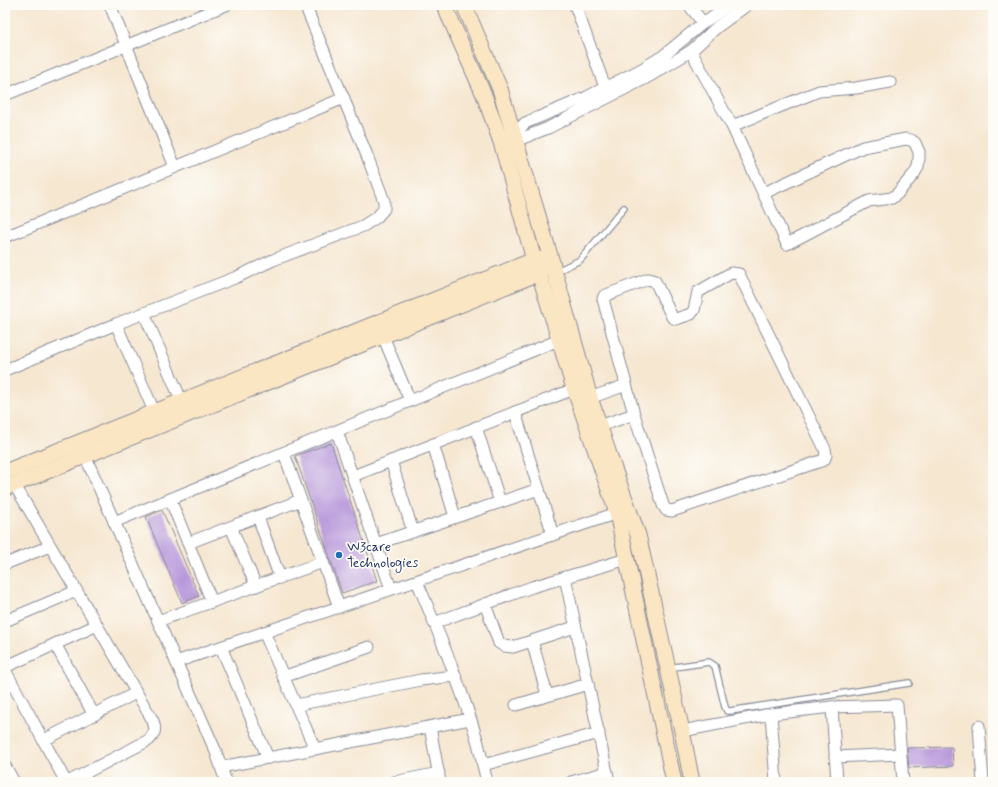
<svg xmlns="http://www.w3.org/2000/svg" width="998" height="787" font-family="Mynerve,sans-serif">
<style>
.building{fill:#b899db}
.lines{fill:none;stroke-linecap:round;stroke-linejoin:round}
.lane-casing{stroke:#888b98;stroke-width:8}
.street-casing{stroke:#888b98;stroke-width:13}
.secondary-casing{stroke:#888b98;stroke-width:17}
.lane{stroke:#fff;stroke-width:5.5}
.street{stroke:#fff;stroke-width:11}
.secondary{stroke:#fbe6c4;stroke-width:15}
.poi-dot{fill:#1f6fb2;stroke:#fdfcf7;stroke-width:1.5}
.labels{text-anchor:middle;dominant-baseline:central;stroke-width:3.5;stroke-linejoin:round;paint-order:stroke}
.poi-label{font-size:14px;fill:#1b2f5e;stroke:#fdfcf7;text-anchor:start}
</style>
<rect width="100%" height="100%" fill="#fdfcf7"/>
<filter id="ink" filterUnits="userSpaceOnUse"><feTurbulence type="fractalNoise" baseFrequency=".025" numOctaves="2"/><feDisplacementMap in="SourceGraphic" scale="8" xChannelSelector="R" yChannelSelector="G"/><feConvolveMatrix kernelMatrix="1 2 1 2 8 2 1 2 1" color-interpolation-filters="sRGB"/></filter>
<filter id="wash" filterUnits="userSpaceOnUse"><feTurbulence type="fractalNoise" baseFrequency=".012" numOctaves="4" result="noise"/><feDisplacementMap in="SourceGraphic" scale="16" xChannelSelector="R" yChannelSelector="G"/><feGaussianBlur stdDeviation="0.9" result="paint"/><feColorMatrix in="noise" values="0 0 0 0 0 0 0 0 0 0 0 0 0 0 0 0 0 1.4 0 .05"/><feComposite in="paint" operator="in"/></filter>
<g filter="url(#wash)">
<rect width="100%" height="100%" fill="#f6e7d1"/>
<g id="blocks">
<g class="building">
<polygon points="331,443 377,581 342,593 295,456"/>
<polygon points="162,510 199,596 182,603 146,517"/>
<polygon points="952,747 953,766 909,768 907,748"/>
</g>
</g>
</g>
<g filter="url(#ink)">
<use href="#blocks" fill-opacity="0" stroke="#888b98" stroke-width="1"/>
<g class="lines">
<g class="lane-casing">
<g id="lane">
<polyline points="555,272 580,260 624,208"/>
<polyline points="668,668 709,662 715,666 725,707 727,711 730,711 909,683"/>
</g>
</g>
<g class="street-casing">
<g id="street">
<polyline points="110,5 175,167"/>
<polyline points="575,5 605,87"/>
<polyline points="689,5 703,23"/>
<polyline points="691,51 732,126 787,244 869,201 892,198 897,194 914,174 918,167 919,158 919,152 915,143 911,140 906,139 863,147 764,193"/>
<polyline points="5,95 226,5"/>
<polyline points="732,126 819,91 856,88 890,82"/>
<polyline points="514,135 523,138 548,128 648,77 691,51 717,27 747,5"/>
<polyline points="508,138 514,135 525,123 587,97 642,69 663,56 703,23 729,5"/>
<polyline points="5,237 344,98"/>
<polyline points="144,313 184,407"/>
<polyline points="116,324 157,418"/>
<polyline points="383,336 410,401"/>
<polyline points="5,370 116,324 237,277 273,260 363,226 377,217 384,209 384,201 366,153 305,5"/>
<polyline points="590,398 626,385"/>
<polyline points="515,412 553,535"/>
<polyline points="600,426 634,414 663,505 666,510 672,511 824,460 826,455 825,449 739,274 731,273 698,292 694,310 691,314 676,319 672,317 655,281 648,279 604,296 603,299 634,414"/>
<polyline points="476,427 500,502"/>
<polyline points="337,431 391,589"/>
<polyline points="433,444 455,517"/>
<polyline points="82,449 216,752 226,782"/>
<polyline points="284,453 339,607"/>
<polyline points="391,461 413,532"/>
<polyline points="353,476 574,389"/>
<path d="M 14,484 L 152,719 C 156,728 156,732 149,740 L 68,782"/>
<polyline points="170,499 212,602"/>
<polyline points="258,517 280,578"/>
<polyline points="114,522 559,340"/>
<polyline points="231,527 256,586"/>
<polyline points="188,543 301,500"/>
<polyline points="376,544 539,489"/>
<polyline points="5,564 50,546"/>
<polyline points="565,577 609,782"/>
<path d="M 417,581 C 439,634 462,688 478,743 C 481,756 484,769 487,782"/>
<polyline points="485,604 499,643 504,646 513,647 575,627"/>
<polyline points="5,621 76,591"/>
<polyline points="158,621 323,562"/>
<polyline points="434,623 532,587 627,559"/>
<polyline points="264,632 315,749"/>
<polyline points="532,641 547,695"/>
<polyline points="55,644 94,715"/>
<polyline points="221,647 268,758"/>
<polyline points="176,662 617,513"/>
<polyline points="5,667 97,625"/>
<polyline points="5,670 66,782"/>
<polyline points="283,677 369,647"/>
<polyline points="296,705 421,680 454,676"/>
<polyline points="516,705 588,684"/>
<polyline points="832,707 837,782"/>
<polyline points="771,714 776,782"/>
<polyline points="979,726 983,782"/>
<polyline points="430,727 440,782"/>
<polyline points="682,731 771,714 832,707 897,705 903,782"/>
<polyline points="44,740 136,693"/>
<polyline points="835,757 901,754"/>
<polyline points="483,765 599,733"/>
<polyline points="5,766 14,782"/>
<polyline points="221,767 470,719"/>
<polyline points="394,782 439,773"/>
<polyline points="571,782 607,772"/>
</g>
</g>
<g class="secondary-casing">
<g id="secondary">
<polyline points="444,5 484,95 501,142 534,260 539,273 573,385 617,513 674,782"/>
<polyline points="464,5 500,89 551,259 590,398 614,469 638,535 682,731 692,782"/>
<polyline points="5,472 534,260 544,259"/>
<polyline points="5,488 539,273 545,266"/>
</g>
</g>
<use href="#lane" class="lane"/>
<use href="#street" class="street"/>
<use href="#secondary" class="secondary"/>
</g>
</g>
<circle class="poi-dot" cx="339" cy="555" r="4"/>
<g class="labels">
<g class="poi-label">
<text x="347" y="547">W3care<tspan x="347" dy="16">Technologies</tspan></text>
</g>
</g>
<rect width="998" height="787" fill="none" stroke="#fdfcf7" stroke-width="20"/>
</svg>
